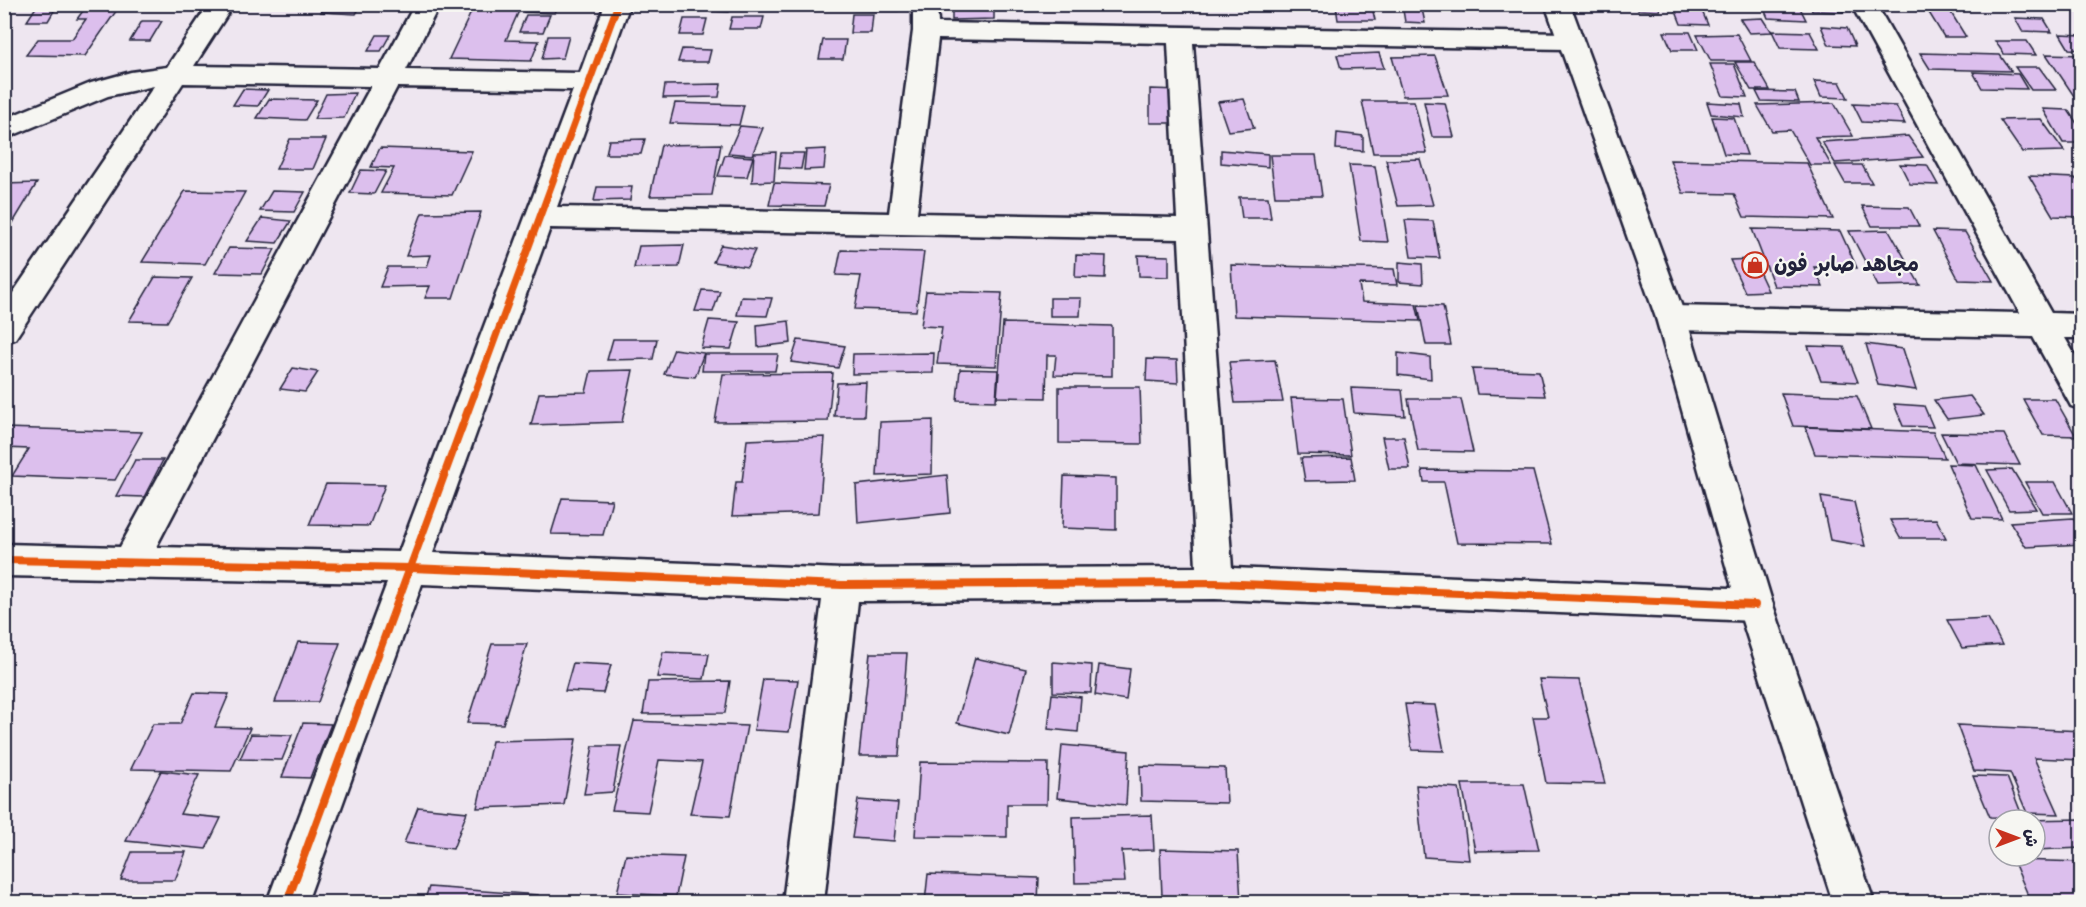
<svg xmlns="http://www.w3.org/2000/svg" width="2086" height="907" font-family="Kalam,'Playpen Sans Arabic',sans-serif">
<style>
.building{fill:#dcbfed;stroke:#22223b;stroke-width:1.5}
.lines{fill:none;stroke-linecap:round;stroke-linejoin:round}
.street-casing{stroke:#22223b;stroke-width:5}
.secondary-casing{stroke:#22223b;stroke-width:5}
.street{fill:#f6f6f2;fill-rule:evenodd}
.secondary{fill:#f6f6f2;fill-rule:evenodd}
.cycleway-far1-casing{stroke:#f6f6f2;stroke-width:10}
.cycleway-casing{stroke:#f6f6f2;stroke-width:12}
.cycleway-far1{stroke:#e8590c;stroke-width:7}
.cycleway{stroke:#e8590c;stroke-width:8}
.labels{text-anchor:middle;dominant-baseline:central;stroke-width:4.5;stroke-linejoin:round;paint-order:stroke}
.poi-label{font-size:21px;font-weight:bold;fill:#22223b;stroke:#f6f6f2;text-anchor:start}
</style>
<rect width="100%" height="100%" fill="#eee6f0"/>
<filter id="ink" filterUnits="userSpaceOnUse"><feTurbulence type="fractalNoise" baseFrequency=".0167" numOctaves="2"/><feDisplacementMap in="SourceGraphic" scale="12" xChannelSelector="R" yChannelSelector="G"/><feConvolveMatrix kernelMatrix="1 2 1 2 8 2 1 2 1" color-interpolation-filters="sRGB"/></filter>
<g filter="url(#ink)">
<g class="building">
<polygon points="38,4 58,4 48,21 27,21"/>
<polygon points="88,4 121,4 85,56 26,55 38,39 72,39 86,19 77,19"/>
<polygon points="326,4 362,4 356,14 321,12"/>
<polygon points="475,4 522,4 506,40 539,41 531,61 449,59"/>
<polygon points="527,4 559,4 555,13 524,12"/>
<polygon points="710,4 731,4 729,12 707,11"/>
<polygon points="748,4 773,4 772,9 747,9"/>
<polygon points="855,4 899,4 898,11 854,10"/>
<polygon points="952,4 994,4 994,19 952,20"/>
<polygon points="1402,4 1421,4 1425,23 1405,22"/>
<polygon points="1636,4 1658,4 1660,11 1638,10"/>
<polygon points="1673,4 1699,4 1708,25 1681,24"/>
<polygon points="1762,4 1798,4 1806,20 1768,18"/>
<polygon points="1810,4 1840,4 1844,12 1812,11"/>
<polygon points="1336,6 1372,7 1375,20 1338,20"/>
<polygon points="1928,11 1950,11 1966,37 1944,37"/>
<polygon points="852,14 873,14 871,33 850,33"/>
<polygon points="526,15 550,15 543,32 519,32"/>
<polygon points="732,17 764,17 761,29 729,29"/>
<polygon points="1763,18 1772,32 1749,33 1740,19"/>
<polygon points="2015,18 2044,19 2052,32 2022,31"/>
<polygon points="684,19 707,19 703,35 680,35"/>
<polygon points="142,21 162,21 150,41 130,41"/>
<polygon points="1821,26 1847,28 1855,46 1829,45"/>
<polygon points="1772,31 1810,32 1819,49 1780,48"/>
<polygon points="1664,32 1690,32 1698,50 1672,50"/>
<polygon points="1737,34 1751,61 1711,61 1697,35"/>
<polygon points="2060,34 2082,35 2082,50 2069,49"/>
<polygon points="377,35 390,35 381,51 368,51"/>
<polygon points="548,36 569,36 563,58 542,59"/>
<polygon points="823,40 846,40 843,59 819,59"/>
<polygon points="1995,41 2027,41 2036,55 2004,54"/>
<polygon points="682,49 711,50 708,62 678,62"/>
<polygon points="1379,53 1384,68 1341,69 1337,55"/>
<polygon points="1920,53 2000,55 2011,71 1930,69"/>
<polygon points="2046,54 2082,55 2082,96 2074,96"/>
<polygon points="1435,56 1448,95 1403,96 1392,57"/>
<polygon points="1735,62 1754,62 1770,90 1751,90"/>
<polygon points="1710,64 1734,64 1747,97 1723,96"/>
<polygon points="2015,67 2039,67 2056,90 2031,90"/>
<polygon points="1973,72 2018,74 2027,89 1982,88"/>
<polygon points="1814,81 1840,82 1848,98 1821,97"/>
<polygon points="721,84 719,97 663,98 665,85"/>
<polygon points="243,89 268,90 258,106 233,105"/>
<polygon points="1150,89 1181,90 1182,123 1150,123"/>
<polygon points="1756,91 1795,92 1799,102 1761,101"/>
<polygon points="355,93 344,118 314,119 326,94"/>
<polygon points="269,99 317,100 305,120 257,118"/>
<polygon points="1244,99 1254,128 1228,131 1218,102"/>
<polygon points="1362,101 1414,101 1427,153 1373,153"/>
<polygon points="1424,102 1445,103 1454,137 1432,137"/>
<polygon points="1707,102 1741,104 1744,117 1711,114"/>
<polygon points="675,103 744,105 739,125 670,123"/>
<polygon points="1834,103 1853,136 1815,137 1831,165 1810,165 1790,130 1772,131 1757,105"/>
<polygon points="1853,104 1896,106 1905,124 1862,122"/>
<polygon points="2043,109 2068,110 2082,131 2082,143 2063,143"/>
<polygon points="1712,117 1734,118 1747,155 1724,154"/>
<polygon points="2041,119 2064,151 2022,152 2000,120"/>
<polygon points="740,126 763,128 752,155 728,153"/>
<polygon points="1337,133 1363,136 1363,151 1336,149"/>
<polygon points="1908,136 1923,157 1835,163 1822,142"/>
<polygon points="290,139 326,139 313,169 276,169"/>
<polygon points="645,139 641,154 606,154 609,140"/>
<polygon points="721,144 712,195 650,196 661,145"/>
<polygon points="380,148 472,151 452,195 381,193 394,168 371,167"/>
<polygon points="826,149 824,169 804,170 806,150"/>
<polygon points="1221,150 1268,154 1268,167 1221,163"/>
<polygon points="776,152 774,181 752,182 754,153"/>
<polygon points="781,153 804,153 801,169 779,168"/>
<polygon points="725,155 753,157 747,177 718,176"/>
<polygon points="1270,155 1316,155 1322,196 1275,196"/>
<polygon points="1420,159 1433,205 1398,206 1386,160"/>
<polygon points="1670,160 1807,163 1833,219 1744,217 1734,194 1683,193"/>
<polygon points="1900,164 1927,165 1938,185 1910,184"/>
<polygon points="1349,165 1375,166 1388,242 1361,241"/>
<polygon points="1835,165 1862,165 1872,183 1845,183"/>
<polygon points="361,170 386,171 374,194 350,193"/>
<polygon points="2029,176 2075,178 2082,187 2082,217 2053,216"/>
<polygon points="37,183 5,236 4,236 4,184"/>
<polygon points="774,183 829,185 824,206 769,205"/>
<polygon points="597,187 632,187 630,200 594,201"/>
<polygon points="185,191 245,192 205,264 142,262"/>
<polygon points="272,191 305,192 294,212 260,211"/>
<polygon points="1239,197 1268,197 1271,218 1242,218"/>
<polygon points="1862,206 1909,207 1919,226 1872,226"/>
<polygon points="481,212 453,298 425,298 430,286 380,287 388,267 427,267 431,255 406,256 422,213"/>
<polygon points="262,218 291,221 277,243 247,241"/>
<polygon points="1405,220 1433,221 1440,258 1411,257"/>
<polygon points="1752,229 1840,231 1857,268 1814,267 1823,287 1774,286"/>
<polygon points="1889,230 1920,285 1878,286 1849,231"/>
<polygon points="1933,231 1965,232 1993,281 1959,280"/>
<polygon points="684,245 679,267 634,268 639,246"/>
<polygon points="721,245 755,250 747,267 713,262"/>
<polygon points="229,248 275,249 262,274 215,273"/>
<polygon points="841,250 924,252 916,311 855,309 861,276 836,275"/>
<polygon points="1076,255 1106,256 1105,278 1075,277"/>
<polygon points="1138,255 1169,256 1169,277 1139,276"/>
<polygon points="1753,259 1768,291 1745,292 1730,260"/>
<polygon points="1399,262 1422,264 1423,284 1399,282"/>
<polygon points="1231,265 1394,269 1397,285 1359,284 1362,302 1416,304 1420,321 1234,316"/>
<polygon points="155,277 192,278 167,322 129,321"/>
<polygon points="702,290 720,291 713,312 695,311"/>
<polygon points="926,291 1002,293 996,366 937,364 942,327 921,326"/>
<polygon points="741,297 772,298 767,316 737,315"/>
<polygon points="1050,298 1081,298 1080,316 1050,316"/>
<polygon points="1418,305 1443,306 1451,345 1426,345"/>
<polygon points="709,320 739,322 731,349 701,348"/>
<polygon points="789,321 791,343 758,347 757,325"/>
<polygon points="1003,323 1112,326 1112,376 1054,375 1056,355 1047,355 1046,398 997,397"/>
<polygon points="613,339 657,339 653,359 607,360"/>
<polygon points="798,340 845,346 838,368 791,362"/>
<polygon points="1866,344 1903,349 1916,390 1878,385"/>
<polygon points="1808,346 1844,347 1858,382 1821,380"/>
<polygon points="674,349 704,353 695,377 664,374"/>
<polygon points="934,353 933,373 852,374 853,354"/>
<polygon points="1398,353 1430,357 1431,379 1398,375"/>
<polygon points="704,354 778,354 775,371 702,371"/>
<polygon points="1147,359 1177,360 1178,383 1146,381"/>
<polygon points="1275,360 1283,402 1235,403 1229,362"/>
<polygon points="293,368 318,372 305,392 280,389"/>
<polygon points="960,369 998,370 996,401 957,400"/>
<polygon points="1472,369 1539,371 1545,396 1477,394"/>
<polygon points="633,370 622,422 531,425 539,393 586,392 591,371"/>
<polygon points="833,373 828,421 715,422 723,374"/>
<polygon points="866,382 864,416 834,416 837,383"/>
<polygon points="1059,387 1140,387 1142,444 1059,443"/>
<polygon points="1351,388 1402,390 1405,416 1354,413"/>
<polygon points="1781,393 1857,396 1871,429 1793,426"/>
<polygon points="1970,396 1984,415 1947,419 1934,400"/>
<polygon points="1291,398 1343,399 1351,455 1298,454"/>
<polygon points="1408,399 1461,399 1473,452 1418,451"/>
<polygon points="2023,399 2055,399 2076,436 2043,435"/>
<polygon points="1894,404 1924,406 1933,427 1903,426"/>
<polygon points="933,420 932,474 877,476 880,422"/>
<polygon points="1805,427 1933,432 1945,458 1815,454"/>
<polygon points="4,428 142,432 115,480 12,476 29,449 4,448"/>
<polygon points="1941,433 2004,434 2020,465 1956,463"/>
<polygon points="825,437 819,513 732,516 736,482 742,482 747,440"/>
<polygon points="1382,437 1404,437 1410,469 1389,469"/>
<polygon points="1351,457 1355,480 1305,481 1301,458"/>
<polygon points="135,460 163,460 144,497 116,496"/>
<polygon points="1948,464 1976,465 2002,519 1972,518"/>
<polygon points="2012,469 2036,509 2009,510 1987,470"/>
<polygon points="1422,470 1533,471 1552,544 1457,543 1444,482 1424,482"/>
<polygon points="947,475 950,513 858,523 856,485"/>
<polygon points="1064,476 1116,478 1116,530 1062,528"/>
<polygon points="2025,482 2055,482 2072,513 2042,513"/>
<polygon points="326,484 385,485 369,526 309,525"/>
<polygon points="1821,497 1854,502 1865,546 1830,540"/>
<polygon points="562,498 612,500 603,535 551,534"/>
<polygon points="2073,518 2082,533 2082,544 2026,547 2010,522"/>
<polygon points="1936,519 1946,538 1900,538 1890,520"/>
<polygon points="1988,618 2002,645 1962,648 1947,620"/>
<polygon points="298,642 340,643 318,702 275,702"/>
<polygon points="492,644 527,644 503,724 467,723"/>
<polygon points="663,652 709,654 704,679 657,677"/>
<polygon points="870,653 907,653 899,756 859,756"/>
<polygon points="975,658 1026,669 1009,735 957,723"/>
<polygon points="1053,662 1092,665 1091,693 1053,692"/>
<polygon points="573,663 611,665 603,693 565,691"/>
<polygon points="1099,665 1130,669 1126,700 1095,695"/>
<polygon points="763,679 798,680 789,732 754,730"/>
<polygon points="1539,679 1579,680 1605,784 1546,783 1533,717 1548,717"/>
<polygon points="730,681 725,713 643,714 648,682"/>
<polygon points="194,693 229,694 215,727 250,728 231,771 131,769 153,724 180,724"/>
<polygon points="1052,694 1081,697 1078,732 1048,729"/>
<polygon points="1405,704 1435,705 1444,751 1412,750"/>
<polygon points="634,721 747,726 730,816 690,814 702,762 659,760 648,812 612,810"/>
<polygon points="303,723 331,724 310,778 282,777"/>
<polygon points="1957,725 2082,731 2082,760 2034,758 2059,814 2027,813 2010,773 1974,771"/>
<polygon points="251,734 292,735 282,760 240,759"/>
<polygon points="576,739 564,805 477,808 492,741"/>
<polygon points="1062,745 1129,751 1126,805 1057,798"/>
<polygon points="593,746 621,746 613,792 584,794"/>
<polygon points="920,762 1048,763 1047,804 1007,804 1007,837 915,836"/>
<polygon points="1140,766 1225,768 1227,803 1141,801"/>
<polygon points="161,771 199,775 180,814 221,818 206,849 126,841"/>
<polygon points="1973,776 2007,777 2023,818 1990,817"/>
<polygon points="1462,784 1524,784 1539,850 1475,851"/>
<polygon points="1416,785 1459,788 1469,860 1424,857"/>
<polygon points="858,800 898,803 894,841 852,838"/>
<polygon points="418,807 467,812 453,849 404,843"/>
<polygon points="1152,815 1154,850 1122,851 1125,882 1075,883 1073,817"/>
<polygon points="2082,819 2082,848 2035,850 2035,820 2025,820"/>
<polygon points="1160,849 1238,851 1241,902 1189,902 1189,896 1162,896"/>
<polygon points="132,852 186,852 175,880 121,880"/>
<polygon points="626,855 684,857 676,896 617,893"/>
<polygon points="2013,860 2082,862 2082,902 2031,902"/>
<polygon points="928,874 1039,878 1038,902 925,902"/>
<polygon points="429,887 538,895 536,902 424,902"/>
<polygon points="1265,898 1337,899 1338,902 1265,902"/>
</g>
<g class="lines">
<g class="street-casing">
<g id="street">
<path d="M 209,4 L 234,4 L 194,66 L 380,69 L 415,4 L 440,4 L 406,70 L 580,73 L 605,4 L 630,4 L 557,207 L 889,213 L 913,31 L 913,4 L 937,4 L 938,23 L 1569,33 L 1578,35 L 1582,41 L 1578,47 L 1569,49 L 1193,43 L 1232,568 L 1755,589 L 1768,593 L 1773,605 L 1768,617 L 1755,621 L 1215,599 L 858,601 L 824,902 L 783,902 L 822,600 L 422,584 L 307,902 L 267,902 L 387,583 L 4,576 L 4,544 L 120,547 L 371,86 L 183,83 L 15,339 L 4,343 L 4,306 L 154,86 L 108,96 L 4,139 L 4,119 L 91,83 L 131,72 L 167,67 ZM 938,39 L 1168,43 L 1177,218 L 917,213 ZM 397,87 L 573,90 L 399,552 L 156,547 ZM 550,228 L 1179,239 L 1196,567 L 842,569 L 433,553 Z"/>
<polygon points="1851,4 1876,4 2051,313 2082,314 2082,338 2065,338 2082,367 2082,410 2071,406 2033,337 1671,330 1660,326 1656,318 1660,310 1671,306 2020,313"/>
</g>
</g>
<g class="secondary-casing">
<polygon id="secondary" points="1545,4 1570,4 1686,318 1773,605 1874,902 1833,902 1737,605 1656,318"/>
</g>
<use href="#street" class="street"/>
<use href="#secondary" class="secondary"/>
<g class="cycleway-far1-casing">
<polyline id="cycleway-far1" points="474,396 618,4"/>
</g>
<g class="cycleway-casing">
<g id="cycleway">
<polyline points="4,560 411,568 842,585 1215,583 1755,605"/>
<polyline points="287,902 474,394"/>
</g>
</g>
<use href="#cycleway-far1" class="cycleway-far1"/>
<use href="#cycleway" class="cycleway"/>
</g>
</g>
<defs>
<g id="shop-ring" transform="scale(1.35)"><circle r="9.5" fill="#f6f6f2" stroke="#c8321e" stroke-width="1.5"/><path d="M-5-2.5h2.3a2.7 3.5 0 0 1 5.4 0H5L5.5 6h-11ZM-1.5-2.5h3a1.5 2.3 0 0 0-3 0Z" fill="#c8321e"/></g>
</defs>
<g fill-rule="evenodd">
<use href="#shop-ring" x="1755" y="265"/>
</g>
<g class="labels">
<g class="poi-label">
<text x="1774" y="265">مجاهد صابر فون</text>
</g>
</g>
<rect width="2086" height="907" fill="none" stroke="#f6f6f2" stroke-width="24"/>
<rect x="12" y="12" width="2062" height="883" fill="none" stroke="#22223b" stroke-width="2" filter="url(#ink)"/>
<g transform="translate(2017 838) rotate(90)"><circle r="28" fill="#f6f6f2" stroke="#a1a1a9" stroke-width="1.5"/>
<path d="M0-4.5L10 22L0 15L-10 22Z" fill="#c8321e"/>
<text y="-9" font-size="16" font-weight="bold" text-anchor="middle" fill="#22223b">ش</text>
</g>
</svg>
